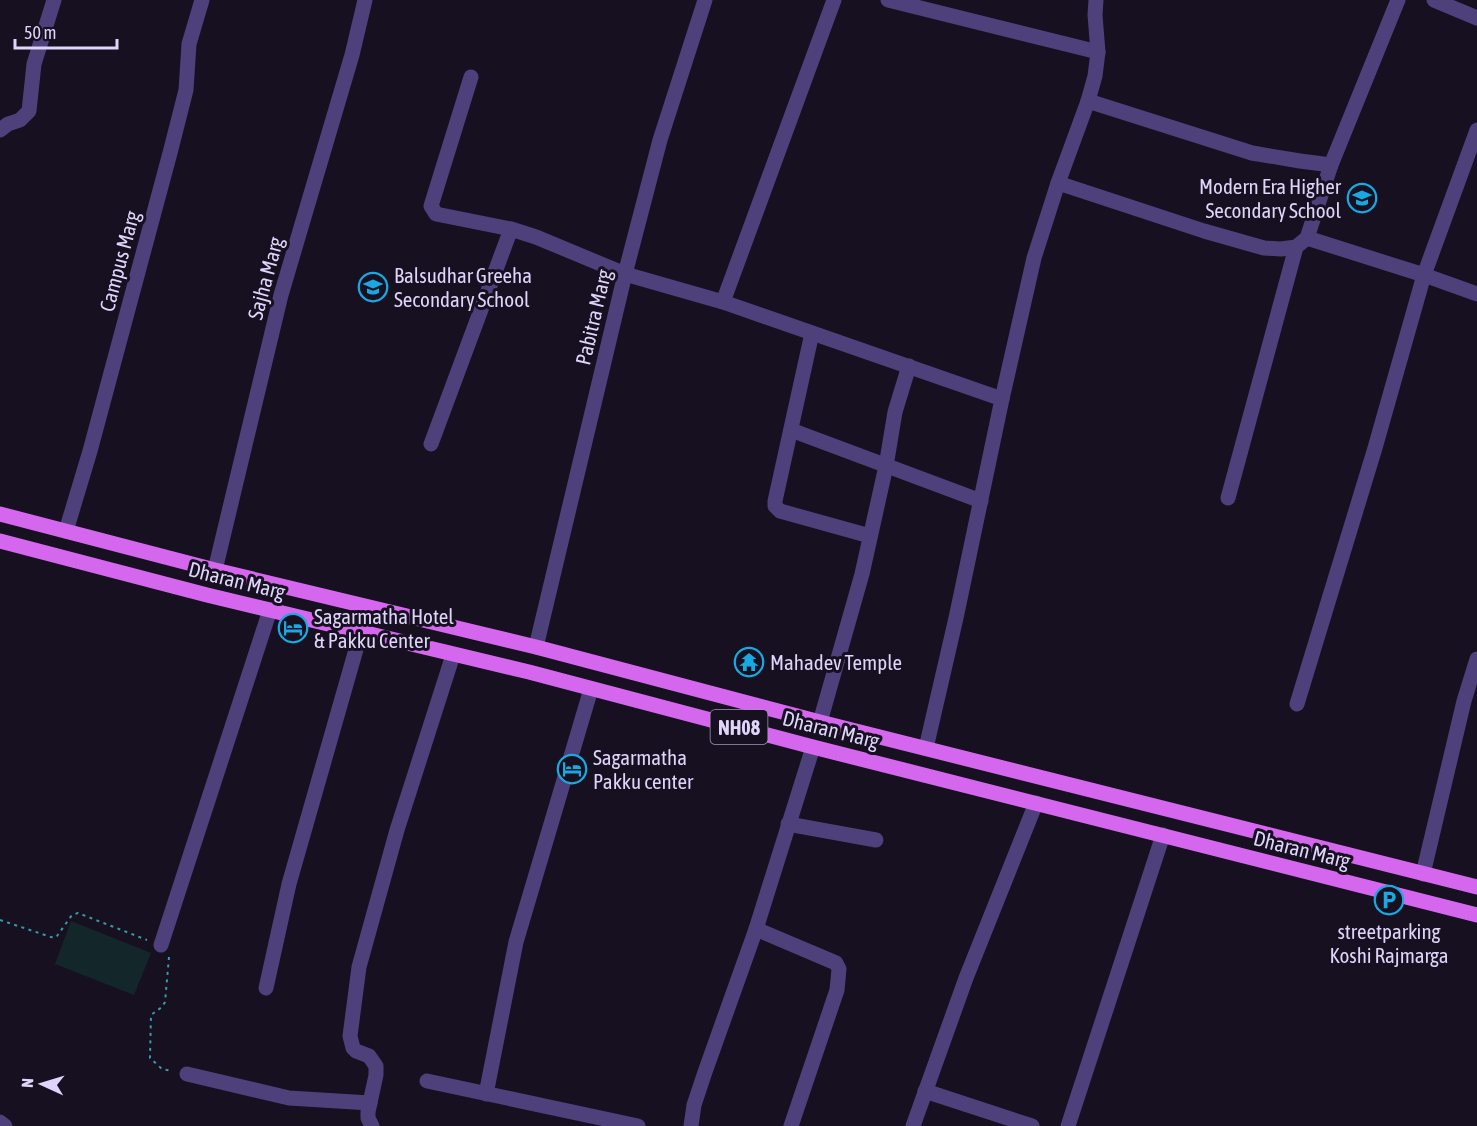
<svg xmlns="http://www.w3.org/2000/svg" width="1477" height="1126" font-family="'Asap Condensed',sans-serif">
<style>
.green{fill:#13272a}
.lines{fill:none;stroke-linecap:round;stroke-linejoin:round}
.path{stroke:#3b9aa7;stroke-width:2;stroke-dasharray:3 4.5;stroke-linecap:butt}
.minor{stroke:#4d407b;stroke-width:15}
.major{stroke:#d567ef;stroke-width:15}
.labels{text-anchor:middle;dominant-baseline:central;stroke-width:6;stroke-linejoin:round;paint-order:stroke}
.shield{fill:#161021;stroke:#a399b9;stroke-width:1.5}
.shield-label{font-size:20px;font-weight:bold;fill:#dfd4fa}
.poi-label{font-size:21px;fill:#dfd4fa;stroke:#161021;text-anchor:start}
.street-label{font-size:21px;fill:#dfd4fa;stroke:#161021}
</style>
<rect width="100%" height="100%" fill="#161021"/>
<polygon class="green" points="71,921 151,953 134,995 55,964"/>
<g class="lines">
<g class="path">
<polyline points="0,920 54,938 57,936 72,915 78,913 147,940"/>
<polyline points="169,957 165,1002 162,1007 151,1015 150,1058 162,1069 172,1071"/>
</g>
<g class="minor">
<polyline points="888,0 1098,52"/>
<polyline points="1434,0 1477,18"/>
<polyline points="471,77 431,206 436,214 511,229 536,237 625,274 723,302 1002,399"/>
<polyline points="1088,101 1252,153 1300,161 1331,165"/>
<polyline points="0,130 8,124 20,120 29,111 34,64 54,0"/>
<polyline points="1058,183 1204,231 1264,248 1281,249 1296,247 1307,238 1331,165 1398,0"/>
<polyline points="1307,238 1424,275 1477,294"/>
<polyline points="723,302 834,0"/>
<polyline points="812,333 775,501 775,506 780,511 870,536"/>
<polyline points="791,430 981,501"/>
<polyline points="431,444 511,229"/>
<polyline points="1228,498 1296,247"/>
<polyline points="66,531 90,451 170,153 186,90 189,44 202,0"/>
<polyline points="215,570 281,295 352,55 365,0"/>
<polyline points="536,647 625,274 660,140 705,0"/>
<polyline points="1297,704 1375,448 1424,275 1477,130"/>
<polyline points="820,722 862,574 886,466 895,412 909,366"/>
<polyline points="926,748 956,618 1002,399 1034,258 1058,183 1088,101 1095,76 1098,52 1095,15 1096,0"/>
<polyline points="788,824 876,840"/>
<polyline points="1423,874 1464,701 1477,659"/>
<polyline points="756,929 836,963 839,969 837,990 791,1126"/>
<polyline points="161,945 270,610"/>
<polyline points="266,988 289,884 361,632"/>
<polyline points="187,1074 289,1098 370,1103"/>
<polyline points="427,1081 638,1126"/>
<polyline points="925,1091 1032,1126"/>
<polyline points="486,1094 516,942 591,689"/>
<polyline points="0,1122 5,1126"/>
<polyline points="372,1126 368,1118 368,1112 376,1075 376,1066 369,1056 356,1051 353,1048 350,1036 359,967 397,830 453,655"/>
<polyline points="691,1126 694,1105 705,1072 756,929 813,747"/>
<polyline points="913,1126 966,978 1036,803"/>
<polyline points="1068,1126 1163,835"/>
</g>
<g class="major">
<polyline points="0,514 215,570 536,647 820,722 1477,887"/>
<polyline points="0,541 207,595 529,672 813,747 1477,915"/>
</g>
</g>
<defs>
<g id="school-ring" transform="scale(1.5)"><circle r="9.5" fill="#161021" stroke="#18a9e2" stroke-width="1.5"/><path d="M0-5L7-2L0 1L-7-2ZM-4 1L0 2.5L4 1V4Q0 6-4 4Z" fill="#18a9e2"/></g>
<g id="hotel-ring" transform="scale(1.5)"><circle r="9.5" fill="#161021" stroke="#18a9e2" stroke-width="1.5"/><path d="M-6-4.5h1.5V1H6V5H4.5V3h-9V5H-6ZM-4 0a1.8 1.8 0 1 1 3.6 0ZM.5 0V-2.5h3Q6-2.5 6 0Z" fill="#18a9e2"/></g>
<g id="temple-ring" transform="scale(1.5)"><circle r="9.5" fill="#161021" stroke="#18a9e2" stroke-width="1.5"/><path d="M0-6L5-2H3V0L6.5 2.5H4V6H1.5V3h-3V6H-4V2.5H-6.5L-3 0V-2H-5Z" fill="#18a9e2"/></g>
<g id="parking-ring" transform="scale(1.5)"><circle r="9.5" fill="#161021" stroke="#18a9e2" stroke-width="1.5"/><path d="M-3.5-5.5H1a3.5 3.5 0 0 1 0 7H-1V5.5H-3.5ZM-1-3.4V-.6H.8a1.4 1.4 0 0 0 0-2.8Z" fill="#18a9e2"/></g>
</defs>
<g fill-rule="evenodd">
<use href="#school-ring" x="1362" y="198"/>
<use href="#school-ring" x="373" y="287"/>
<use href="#hotel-ring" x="293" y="628"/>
<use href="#temple-ring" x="749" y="662"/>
<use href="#hotel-ring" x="572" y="769"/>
<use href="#parking-ring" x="1389" y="900"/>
</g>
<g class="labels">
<rect class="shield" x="710.5" y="710" width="57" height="34" rx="4.5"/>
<g class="shield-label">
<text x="739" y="727">NH08</text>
</g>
<g class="poi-label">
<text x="1341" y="186" text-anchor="end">Modern Era Higher<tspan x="1341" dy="24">Secondary School</tspan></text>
<text x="394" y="275">Balsudhar Greeha<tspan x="394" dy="24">Secondary School</tspan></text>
<text x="314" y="616">Sagarmatha Hotel<tspan x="314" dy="24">&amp; Pakku Center</tspan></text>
<text x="770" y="662">Mahadev Temple</text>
<text x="593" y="757">Sagarmatha<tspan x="593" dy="24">Pakku center</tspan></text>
<text x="1389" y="931" text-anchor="middle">streetparking<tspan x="1389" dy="24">Koshi Rajmarga</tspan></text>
</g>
<g class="street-label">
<text transform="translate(119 261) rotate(-75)">Campus Marg</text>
<text transform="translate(265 278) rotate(-75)">Sajha Marg</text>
<text transform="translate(593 317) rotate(-77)">Pabitra Marg</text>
<text transform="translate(237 580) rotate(14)">Dharan Marg</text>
<text transform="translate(831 729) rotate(14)">Dharan Marg</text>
<text transform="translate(1302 849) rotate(14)">Dharan Marg</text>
</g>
</g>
<g transform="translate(42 1084) rotate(274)" stroke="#161021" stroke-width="4.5" paint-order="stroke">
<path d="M0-4.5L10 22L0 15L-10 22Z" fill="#dfd4fa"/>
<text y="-9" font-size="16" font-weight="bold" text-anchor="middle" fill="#dfd4fa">N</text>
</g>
<path d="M15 39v9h102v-9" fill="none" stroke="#dfd4fa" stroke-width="3"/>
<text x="24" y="39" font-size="18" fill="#dfd4fa" stroke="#161021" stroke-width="4.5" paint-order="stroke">50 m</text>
</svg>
